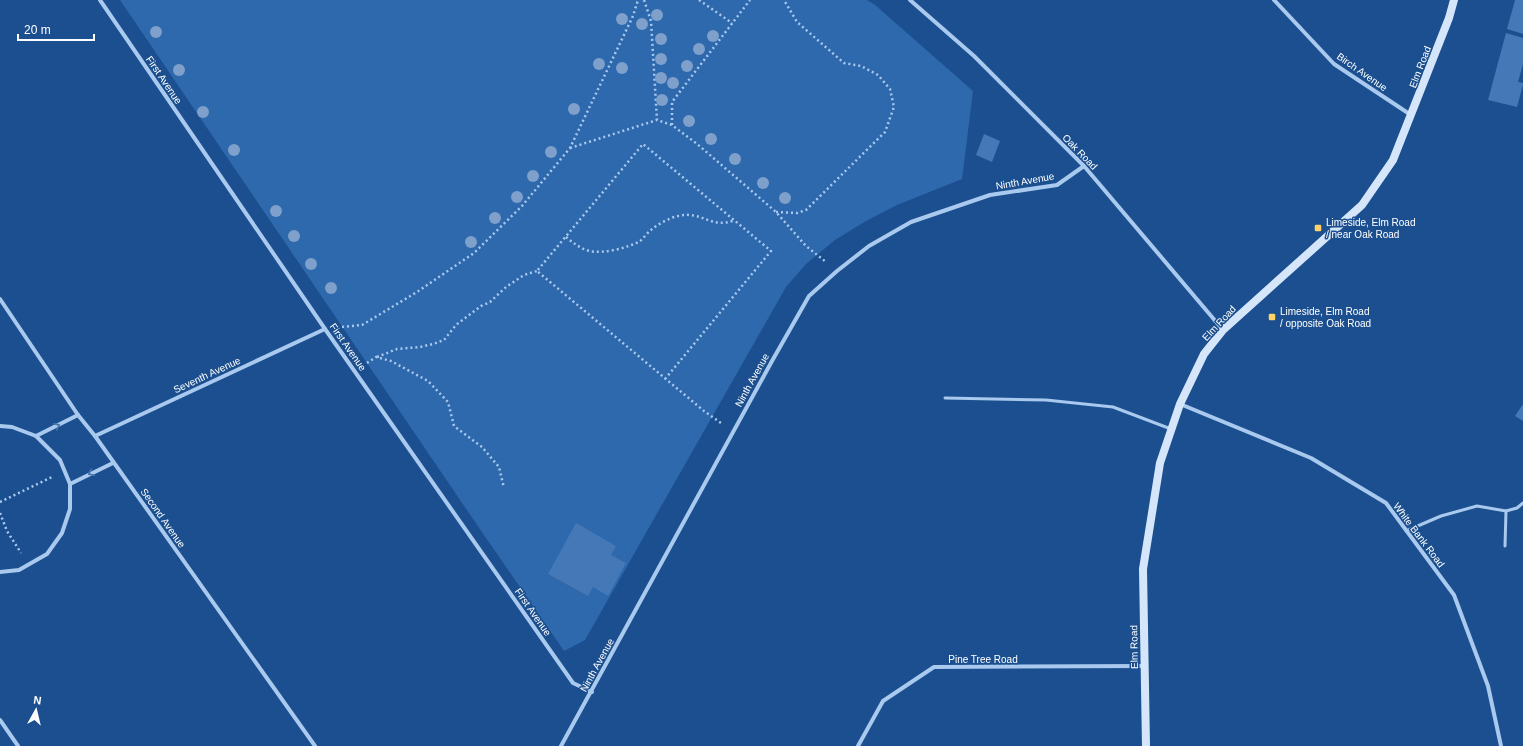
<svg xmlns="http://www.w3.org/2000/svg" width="1523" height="746" font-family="Arial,sans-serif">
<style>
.green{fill:#2e69ad}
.building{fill:#4478b7}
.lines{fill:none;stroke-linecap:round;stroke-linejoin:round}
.path{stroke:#a9c9ee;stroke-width:2.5;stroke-dasharray:2 3;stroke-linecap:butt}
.lane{stroke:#a9c9ee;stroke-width:3}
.street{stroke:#a9c9ee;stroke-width:4}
.secondary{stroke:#d6e6fa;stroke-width:8}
.tree{fill:#7ea0ca}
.oneway{stroke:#4674ac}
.poi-dot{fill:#ffd166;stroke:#1b4f8f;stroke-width:1.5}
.labels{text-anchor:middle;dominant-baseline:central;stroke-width:3;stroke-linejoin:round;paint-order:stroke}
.street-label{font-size:10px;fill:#fff;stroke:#1b4f8f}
.poi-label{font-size:10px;fill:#fff;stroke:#1b4f8f;text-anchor:start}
</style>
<rect width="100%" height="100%" fill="#1b4f8f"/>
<polygon class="green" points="120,0 867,0 874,4 973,91 962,179 897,205 866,221 835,240 806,264 786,287 585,640 564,651 473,519"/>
<g class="building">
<polygon points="1515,0 1523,0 1523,34 1507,29"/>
<polygon points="1506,33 1523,38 1523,64 1518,82 1523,83 1523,85 1517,107 1488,100"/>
<polygon points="984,134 1000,141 992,162 976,155"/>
<polygon points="1523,404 1523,421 1515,416"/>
<polygon points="576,523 616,546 611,555 626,563 608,596 593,587 588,596 548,574"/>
</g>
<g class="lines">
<g class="path">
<polyline points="644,0 651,21 657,120"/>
<polyline points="699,0 732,23"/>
<polyline points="672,125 672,102 750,0"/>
<polyline points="570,148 657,120 672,125 696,143 776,212 806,246 826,262"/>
<polyline points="776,212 797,213 806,210 885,132 894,107 890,89 878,75 861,66 844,63 797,22 784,0"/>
<path d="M 566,237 C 573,243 580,248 589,251 C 603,254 628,248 640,241 C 644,238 647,233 651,230 C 658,224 669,218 678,216 C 702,210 711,230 735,220"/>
<polyline points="342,327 362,325 417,292 474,253 522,206 570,148 633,16 638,0"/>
<polyline points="377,357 397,349 420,347 433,344 444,340 456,325 481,306 490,302 506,287 524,275 537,271"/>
<polyline points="367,363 376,357 391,361 428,381 448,402 454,426 482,447 499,467 504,488"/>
<polyline points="665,379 771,251 643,144 537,271 704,411 721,423"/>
<polyline points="0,502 52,477"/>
<polyline points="0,513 7,531 21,553"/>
</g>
<g class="lane">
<polyline points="945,398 1046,400 1113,407 1171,429"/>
<polyline points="1406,531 1441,516 1477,506 1506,511 1517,508 1523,503"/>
<polyline points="1505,546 1506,511"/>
</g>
<g class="street">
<polyline points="100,0 325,329 573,683 592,692"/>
<polyline points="910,0 974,56 1084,166 1223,330"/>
<polyline points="1274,0 1334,64 1411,115"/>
<polyline points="0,299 78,415 95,436 315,746"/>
<polyline points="1180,404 1311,458 1386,503 1454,595 1488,686 1501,746"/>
<polyline points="0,426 12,427 36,436 60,460 70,484 70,509 62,533 47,554 19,570 0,572"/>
<polyline points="36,436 78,415"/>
<polyline points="95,436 325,329"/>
<polyline points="70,484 113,463"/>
<polyline points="0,720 18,746"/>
<polyline points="561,746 772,361 809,296 837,271 869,246 911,222 990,195 1057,185 1084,166"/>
<polyline points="858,746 883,701 934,667 1144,666"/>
</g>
<polyline class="secondary" points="1146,746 1143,569 1160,463 1180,404 1204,354 1223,330 1362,205 1393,160 1449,18 1454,0"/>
</g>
<g class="tree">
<circle cx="657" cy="15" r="6"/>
<circle cx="622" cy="19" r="6"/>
<circle cx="642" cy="24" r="6"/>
<circle cx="156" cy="32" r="6"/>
<circle cx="713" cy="36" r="6"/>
<circle cx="661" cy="39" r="6"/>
<circle cx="699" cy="49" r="6"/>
<circle cx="661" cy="59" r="6"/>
<circle cx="599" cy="64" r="6"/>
<circle cx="687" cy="66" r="6"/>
<circle cx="622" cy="68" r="6"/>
<circle cx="179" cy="70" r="6"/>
<circle cx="661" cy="78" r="6"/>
<circle cx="673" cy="83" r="6"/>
<circle cx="662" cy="100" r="6"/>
<circle cx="574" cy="109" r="6"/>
<circle cx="203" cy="112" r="6"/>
<circle cx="689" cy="121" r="6"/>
<circle cx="711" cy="139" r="6"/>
<circle cx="234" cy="150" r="6"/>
<circle cx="551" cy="152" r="6"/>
<circle cx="735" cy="159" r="6"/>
<circle cx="533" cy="176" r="6"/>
<circle cx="763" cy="183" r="6"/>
<circle cx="517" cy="197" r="6"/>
<circle cx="785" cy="198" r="6"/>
<circle cx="276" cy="211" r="6"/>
<circle cx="495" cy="218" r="6"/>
<circle cx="294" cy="236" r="6"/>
<circle cx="471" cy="242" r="6"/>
<circle cx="311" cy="264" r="6"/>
<circle cx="331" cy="288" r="6"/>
</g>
<defs><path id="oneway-chevron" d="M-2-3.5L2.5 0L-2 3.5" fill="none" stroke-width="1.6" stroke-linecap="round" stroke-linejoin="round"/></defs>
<g class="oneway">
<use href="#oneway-chevron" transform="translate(57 426) rotate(-26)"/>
<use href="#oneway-chevron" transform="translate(91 473) rotate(154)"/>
</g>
<g class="poi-dot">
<rect x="1314" y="224" width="8" height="8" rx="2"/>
<rect x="1268" y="313" width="8" height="8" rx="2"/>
</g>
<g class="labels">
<g class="street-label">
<text transform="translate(1420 67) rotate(-69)">Elm Road</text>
<text transform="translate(1362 72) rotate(35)">Birch Avenue</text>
<text transform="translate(164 80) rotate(56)">First Avenue</text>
<text transform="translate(1080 152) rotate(46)">Oak Road</text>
<text transform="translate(1025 181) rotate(-10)">Ninth Avenue</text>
<text transform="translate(1219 323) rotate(-47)">Elm Road</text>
<text transform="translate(348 347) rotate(55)">First Avenue</text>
<text transform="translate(207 375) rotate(-25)">Seventh Avenue</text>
<text transform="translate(752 380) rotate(-61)">Ninth Avenue</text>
<text transform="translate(163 518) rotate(55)">Second Avenue</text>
<text transform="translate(1419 535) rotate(53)">White Bank Road</text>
<text transform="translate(533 612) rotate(55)">First Avenue</text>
<text transform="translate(1134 647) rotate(-91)">Elm Road</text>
<text x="983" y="659">Pine Tree Road</text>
<text transform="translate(597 665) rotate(-61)">Ninth Avenue</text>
</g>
<g class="poi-label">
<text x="1326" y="222">Limeside, Elm Road<tspan x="1326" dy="12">/ near Oak Road</tspan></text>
<text x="1280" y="311">Limeside, Elm Road<tspan x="1280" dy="12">/ opposite Oak Road</tspan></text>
</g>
</g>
<g transform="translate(36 710) rotate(8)" stroke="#1b4f8f" stroke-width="3" paint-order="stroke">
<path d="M0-3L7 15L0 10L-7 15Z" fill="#ffffff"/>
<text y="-6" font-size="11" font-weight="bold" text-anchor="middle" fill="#ffffff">N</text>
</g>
<path d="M18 34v6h76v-6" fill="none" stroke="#ffffff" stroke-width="2"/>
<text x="24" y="34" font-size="12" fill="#ffffff" stroke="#1b4f8f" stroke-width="3" paint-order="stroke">20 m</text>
</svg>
